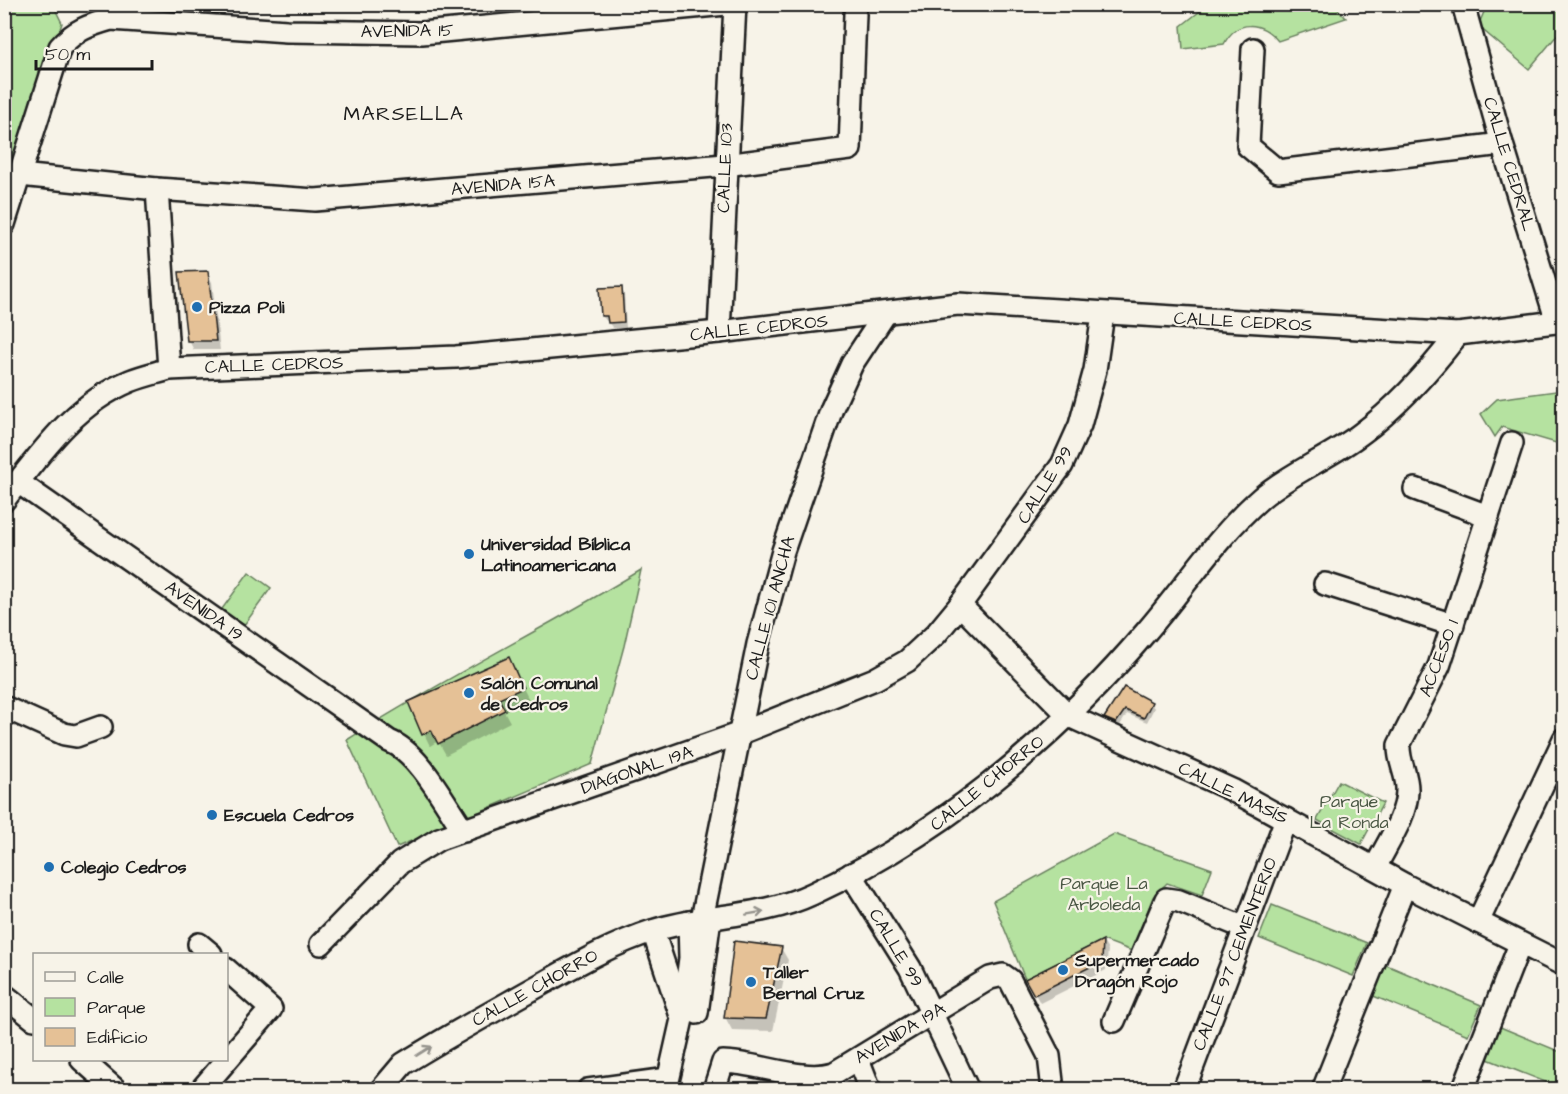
<svg xmlns="http://www.w3.org/2000/svg" width="1568" height="1094" font-family="'Architects Daughter',sans-serif">
<style>
.green{fill:#b5e2a0;stroke:#687f5e;stroke-width:1.5}
.shadow{fill:#0003}
.lines{fill:none;stroke-linecap:round;stroke-linejoin:round}
.stream{stroke:#728b9f;stroke-width:4.5}
.building{fill:#e5c196;stroke:#1c1c1c;stroke-width:1.5}
.minor-casing{stroke:#1c1c1c;stroke-width:26}
.minor{stroke:#f7f3e8;stroke-width:21}
.oneway{stroke:#94928c}
.poi-dot{fill:#1f6fb2;stroke:#f7f3e8;stroke-width:2}
.labels{text-anchor:middle;dominant-baseline:central;stroke-width:4.5;stroke-linejoin:round;paint-order:stroke}
.street-label{font-size:18px;fill:#1c1c1c;stroke:#f7f3e8}
.poi-label{font-size:18px;font-weight:bold;fill:#1c1c1c;stroke:#f7f3e8;text-anchor:start}
.park-label{font-size:18px;fill:#4a5744;stroke:#f7f3e8}
.neighbourhood-label{font-size:20px;letter-spacing:1.5px;fill:#1c1c1c;stroke:#f7f3e8}
</style>
<rect width="100%" height="100%" fill="#f7f3e8"/>
<filter id="ink" filterUnits="userSpaceOnUse"><feTurbulence type="fractalNoise" baseFrequency=".0167" numOctaves="2"/><feDisplacementMap in="SourceGraphic" scale="12" xChannelSelector="R" yChannelSelector="G"/><feConvolveMatrix kernelMatrix="1 2 1 2 8 2 1 2 1" color-interpolation-filters="sRGB"/></filter>
<g filter="url(#ink)">
<g class="green">
<polygon points="5,5 53,5 62,23 5,192"/>
<path d="M 1208,5 L 1334,5 L 1346,18 L 1278,41 C 1261,21 1237,19 1224,44 L 1183,49 L 1181,26 Z"/>
<polygon points="1487,5 1563,5 1563,28 1529,69 1478,26"/>
<polygon points="1563,390 1563,445 1502,427 1495,437 1481,414 1497,399"/>
<path d="M 641,570 L 624,646 L 592,764 L 397,847 L 347,740 C 442,679 544,629 641,570 Z"/>
<polygon points="249,572 271,588 244,625 222,609"/>
<polygon points="1339,781 1383,803 1361,844 1317,820"/>
<polygon points="1114,834 1212,869 1202,895 1167,883 1153,897 1132,951 1103,940 1025,979 993,901"/>
<polygon points="1272,905 1367,943 1353,976 1259,938"/>
<polygon points="1384,964 1481,1005 1468,1035 1371,995"/>
<polygon points="1493,1024 1563,1053 1563,1089 1480,1056"/>
</g>
<g class="shadow">
<polygon points="207,273 212,282 220,350 194,350 189,341"/>
<polygon points="621,288 624,294 626,328 613,328 602,316"/>
<polygon points="509,659 529,700 504,711 510,722 446,755 438,741 430,746 409,703"/>
<polygon points="1125,689 1151,703 1154,708 1147,722 1127,714 1119,727 1109,723 1106,718"/>
<polygon points="1103,942 1108,950 1106,970 1040,1003 1027,979"/>
<polygon points="781,948 788,960 773,1031 732,1030 725,1017"/>
</g>
<g class="lines">
<polyline class="stream" points="1506,8 1542,4"/>
</g>
<g class="building">
<polygon points="208,271 216,341 187,341 179,272"/>
<polygon points="622,287 624,322 608,323 607,316 601,316 599,288"/>
<polygon points="509,657 523,688 499,699 505,710 438,744 431,730 422,735 408,702"/>
<polygon points="1124,687 1152,702 1144,718 1125,710 1116,723 1104,718"/>
<polygon points="1103,940 1102,961 1034,995 1025,979"/>
<polygon points="734,941 782,947 766,1019 724,1018"/>
</g>
<g class="lines">
<g class="minor-casing">
<g id="minor">
<polyline points="1463,4 1502,144 1557,322"/>
<polyline points="1253,49 1248,146 1278,171 1502,144"/>
<polyline points="20,175 157,189 315,200 725,165 850,149 855,14"/>
<polyline points="157,189 169,369"/>
<path d="M 4,224 L 60,47 C 75,30 90,25 111,19 L 287,31 L 422,33 L 726,4"/>
<polyline points="719,332 735,4"/>
<path d="M 18,482 L 389,741 C 419,752 445,804 464,831"/>
<polyline points="1415,489 1488,516"/>
<path d="M 4,500 C 40,454 74,404 130,381 C 142,376 156,373 169,369 L 456,357 L 719,332 L 958,304 L 1458,334 L 1564,321"/>
<polyline points="1325,584 1453,625"/>
<polyline points="960,605 1069,716 1232,790 1405,885 1564,965"/>
<polyline points="4,707 64,734 76,736 101,727"/>
<path d="M 1375,868 C 1386,845 1407,816 1407,791 C 1408,775 1398,762 1399,745 L 1439,666 L 1512,443"/>
<polyline points="851,874 910,968 968,1090"/>
<polyline points="702,919 758,644 783,551 832,408 852,364 885,314"/>
<polyline points="1478,922 1564,739"/>
<polyline points="653,931 680,1013"/>
<polyline points="199,944 211,954"/>
<polyline points="321,944 400,863 439,839 741,733 875,679 907,661 936,634 960,605 1062,465 1080,425 1095,370 1103,314"/>
<polyline points="4,995 34,1019"/>
<polyline points="697,1013 710,918"/>
<polyline points="1114,1021 1166,899 1179,901 1245,928"/>
<polyline points="858,1059 870,1090"/>
<polyline points="82,1060 116,1090"/>
<polyline points="201,1090 271,1009 226,969"/>
<path d="M 381,1090 L 403,1064 C 448,1036 494,1011 540,985 C 576,965 612,944 652,931 C 705,914 761,918 812,894 C 943,833 1053,741 1146,632 C 1185,587 1217,536 1262,497 C 1292,472 1331,457 1362,433 C 1399,406 1430,370 1458,334"/>
<polyline points="588,1090 668,1079"/>
<polyline points="666,1090 682,1019 690,958 689,922"/>
<path d="M 714,1090 L 723,1062 C 756,1062 802,1083 834,1073 L 990,978 L 1003,975 L 1010,980 L 1049,1056 L 1053,1090"/>
<polyline points="1184,1090 1286,819"/>
<polyline points="1323,1090 1405,885"/>
<polyline points="1463,1090 1520,944"/>
</g>
</g>
<use href="#minor" class="minor"/>
</g>
<defs><path id="oneway-shaft" d="M-6 0H5M1.5-3L5.5 0L1.5 3" fill="none" stroke-width="1.6" stroke-linecap="round" stroke-linejoin="round" transform="scale(1.5)"/></defs>
<g class="oneway">
<use href="#oneway-shaft" transform="translate(755 913) rotate(-10)"/>
<use href="#oneway-shaft" transform="translate(424 1051) rotate(-32)"/>
</g>
</g>
<g class="poi-dot">
<circle cx="197" cy="307" r="6"/>
<circle cx="469" cy="554" r="6"/>
<circle cx="469" cy="693" r="6"/>
<circle cx="212" cy="815" r="6"/>
<circle cx="49" cy="867" r="6"/>
<circle cx="1063" cy="970" r="6"/>
<circle cx="751" cy="982" r="6"/>
</g>
<g class="labels">
<g class="street-label">
<text transform="translate(407 31) rotate(-1)">AVENIDA 15</text>
<text transform="translate(1509 164) rotate(73)">CALLE CEDRAL</text>
<text transform="translate(725 168) rotate(-88)">CALLE 103</text>
<text transform="translate(503 185) rotate(-5)">AVENIDA 15A</text>
<text transform="translate(1243 322) rotate(3)">CALLE CEDROS</text>
<text transform="translate(759 328) rotate(-6)">CALLE CEDROS</text>
<text transform="translate(274 365) rotate(-2)">CALLE CEDROS</text>
<text transform="translate(1045 485) rotate(-58)">CALLE 99</text>
<text transform="translate(770 608) rotate(-75)">CALLE 101 ANCHA</text>
<text transform="translate(204 611) rotate(35)">AVENIDA 19</text>
<text transform="translate(1439 658) rotate(-69)">ACCESO 1</text>
<text transform="translate(637 770) rotate(-19)">DIAGONAL 19A</text>
<text transform="translate(987 783) rotate(-39)">CALLE CHORRO</text>
<text transform="translate(1233 793) rotate(26)">CALLE MASÍS</text>
<text transform="translate(896 948) rotate(59)">CALLE 99</text>
<text transform="translate(1235 954) rotate(-69)">CALLE 97 CEMENTERIO</text>
<text transform="translate(535 988) rotate(-29)">CALLE CHORRO</text>
<text transform="translate(900 1033) rotate(-31)">AVENIDA 19A</text>
</g>
<g class="poi-label">
<text x="209" y="307">Pizza Poli</text>
<text x="481" y="544">Universidad Bíblica<tspan x="481" dy="21">Latinoamericana</tspan></text>
<text x="481" y="683">Salón Comunal<tspan x="481" dy="21">de Cedros</tspan></text>
<text x="224" y="815">Escuela Cedros</text>
<text x="61" y="867">Colegio Cedros</text>
<text x="1075" y="960">Supermercado<tspan x="1075" dy="21">Dragón Rojo</tspan></text>
<text x="763" y="972">Taller<tspan x="763" dy="21">Bernal Cruz</tspan></text>
</g>
<g class="park-label">
<text x="1349" y="801">Parque<tspan x="1349" dy="21">La Ronda</tspan></text>
<text x="1104" y="883">Parque La<tspan x="1104" dy="21">Arboleda</tspan></text>
</g>
<g class="neighbourhood-label">
<text x="404" y="114">MARSELLA</text>
</g>
</g>
<rect width="1568" height="1094" fill="none" stroke="#f7f3e8" stroke-width="24"/>
<rect x="12" y="12" width="1544" height="1070" fill="none" stroke="#1c1c1c" stroke-width="2" filter="url(#ink)"/>
<rect x="33" y="953" width="195" height="108" fill="#f7f3e8" stroke="#9f9d96" stroke-width="1.5"/>
<rect x="45" y="972" width="30" height="9" fill="#f7f3e8" stroke="#9f9d96" stroke-width="1.5"/>
<text x="87" y="983" font-size="18" fill="#1c1c1c">Calle</text>
<rect x="45" y="998" width="30" height="18" fill="#b5e2a0" stroke="#9f9d96" stroke-width="1.5"/>
<text x="87" y="1013" font-size="18" fill="#1c1c1c">Parque</text>
<rect x="45" y="1028" width="30" height="18" fill="#e5c196" stroke="#9f9d96" stroke-width="1.5"/>
<text x="87" y="1043" font-size="18" fill="#1c1c1c">Edificio</text>
<path d="M36 60v9h116v-9" fill="none" stroke="#1c1c1c" stroke-width="3"/>
<text x="45" y="60" font-size="18" fill="#1c1c1c" stroke="#f7f3e8" stroke-width="4.5" paint-order="stroke">50 m</text>
</svg>
